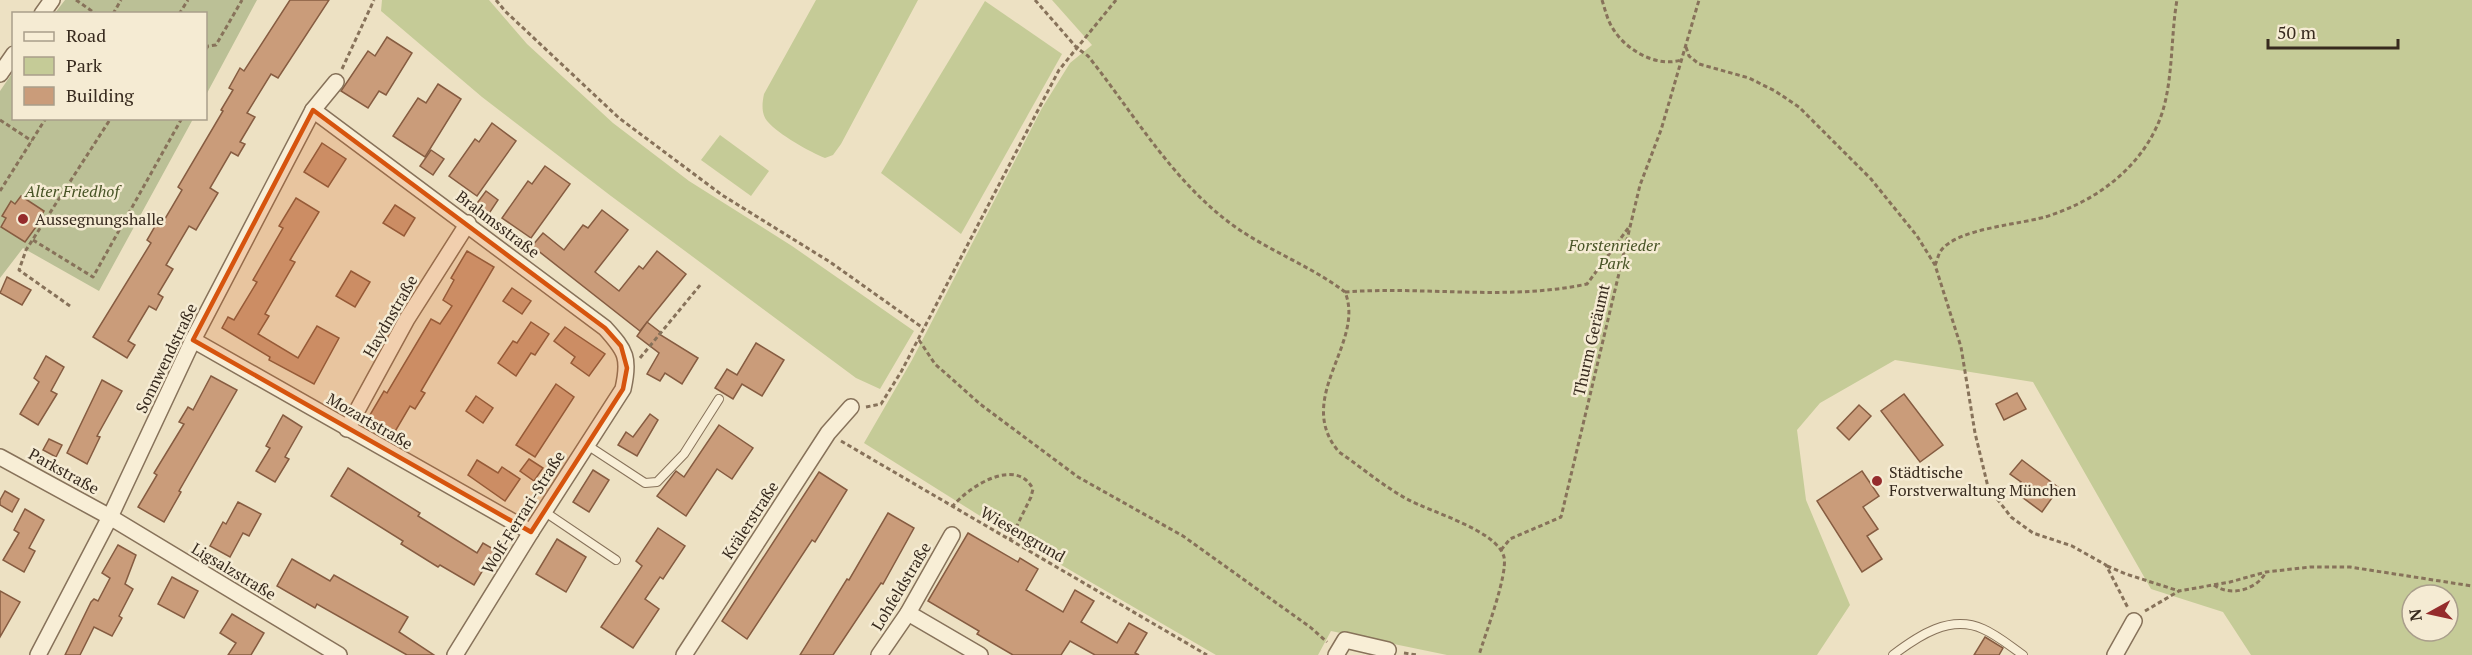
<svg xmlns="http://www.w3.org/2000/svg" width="2472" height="655" font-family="'PT Serif',serif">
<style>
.green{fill:#c5cb97;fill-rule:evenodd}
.cemetery{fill:#bbc096}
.building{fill:#ca9c7a;stroke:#865c41;stroke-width:1.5}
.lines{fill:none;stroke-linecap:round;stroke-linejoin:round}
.lane-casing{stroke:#87725a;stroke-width:10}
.street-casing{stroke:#87725a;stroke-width:18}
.path{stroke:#87725a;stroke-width:3;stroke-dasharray:4.5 3;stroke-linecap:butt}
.lane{stroke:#f8eed6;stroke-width:8}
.street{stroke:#f8eed6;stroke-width:15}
.marked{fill:#d6540e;fill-opacity:0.2;stroke:#d6540e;stroke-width:4.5;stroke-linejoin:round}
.poi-dot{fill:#952c2c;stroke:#f5ebd3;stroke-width:2}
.labels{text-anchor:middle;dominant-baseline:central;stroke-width:5;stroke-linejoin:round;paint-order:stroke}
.park-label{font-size:16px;font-style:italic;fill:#475325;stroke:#f5ebd3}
.poi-label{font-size:16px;fill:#372a1e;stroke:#f5ebd3;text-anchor:start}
.street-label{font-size:16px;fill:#372a1e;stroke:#f5ebd3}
</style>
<rect width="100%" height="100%" fill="#ede1c3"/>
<g class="green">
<polygon points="382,0 489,0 527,44 613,123 689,181 792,246 914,331 880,389 856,378 611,196 482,97 381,11"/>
<path d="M 816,0 L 918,0 L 841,144 L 833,155 L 825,158 C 810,152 778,134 768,122 C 761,114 762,104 764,94 Z"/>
<path d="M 1052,0 L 2472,0 L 2472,655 L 2251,655 L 2223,612 L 2151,589 L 2033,382 L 1895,360 L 1820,403 L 1797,430 L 1806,500 L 1850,605 L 1817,655 L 1447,655 L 1331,631 L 1318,655 L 1216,655 L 1020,541 L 864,443 L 912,360 L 1042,108 L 1070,63 L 1092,45 ZM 2412,595 L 2448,595 L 2448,631 L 2412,631 Z"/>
<polygon points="985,1 1062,54 961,234 881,173"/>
<polygon points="720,135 769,171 751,196 701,160"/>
</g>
<g class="cemetery">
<polygon points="65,0 257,0 206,95 206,14 55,13"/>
<polygon points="13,72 14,118 193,119 99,291 23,248 0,278 0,91"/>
</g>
<g class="building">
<polygon points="290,0 329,0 278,78 271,74 247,113 255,117 240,142 245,144 238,156 231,152 210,188 218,193 196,230 189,226 166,265 173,269 158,294 163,297 156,310 149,306 128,341 135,345 127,358 93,337 151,243 147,240 158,221 162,224 182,190 178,187 223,111 221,110 233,90 229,88 240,68 244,71"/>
<polygon points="387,37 412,53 386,95 379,91 368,108 341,91 368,51 375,56"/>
<polygon points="438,84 461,99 425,157 393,136 418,98 426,103"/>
<polygon points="492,123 516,141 477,196 449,176 475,139 479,142"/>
<polygon points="322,143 346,159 328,187 304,172"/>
<polygon points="431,150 444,159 433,175 420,166"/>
<polygon points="545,166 570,184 531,238 502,218 528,181 532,184"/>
<polygon points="486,191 498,200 488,215 475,206"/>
<polygon points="21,196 44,211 39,219 41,220 25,242 1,227 6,218 2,216 11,201 15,204"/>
<polygon points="296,198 319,212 290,260 295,262 265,314 269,316 258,334 298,358 317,326 339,338 314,384 269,360 270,357 222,328 228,317 234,320 257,282 253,280 283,228 279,226"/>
<polygon points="395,205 415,218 404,236 383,223"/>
<polygon points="602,210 628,230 595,272 619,291 639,266 643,269 657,251 686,274 640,331 532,246 543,233 564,250 583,225 588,228"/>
<polygon points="467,251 494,267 421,391 425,393 415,409 410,406 393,435 367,420 384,391 387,393 431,319 440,324 452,306 443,300 454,280 451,278"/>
<polygon points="351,271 370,282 355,307 336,296"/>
<polygon points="7,277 31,290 22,305 0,293"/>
<polygon points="512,288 531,301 522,314 503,301"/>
<polygon points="531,322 549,334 535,355 531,353 516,376 498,363 513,341 517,343"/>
<polygon points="647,322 660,332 659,334 698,358 682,384 665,373 660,381 647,374 659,353 637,336"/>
<polygon points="565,327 605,354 589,376 571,363 575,357 554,341"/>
<polygon points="756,343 784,360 762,396 742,384 733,399 715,388 727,369 737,375"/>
<polygon points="46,356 64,367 51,391 57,394 38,425 20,414 39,382 34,378"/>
<polygon points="211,376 237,390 179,491 181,492 164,522 138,507 157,475 154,473 184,424 179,422 188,407 193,410"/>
<polygon points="102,380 122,391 97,436 100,437 87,464 67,453"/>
<polygon points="556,384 574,397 535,457 516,445"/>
<polygon points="2017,393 2026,409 2004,420 1996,404"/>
<polygon points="1904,394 1943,445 1920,462 1881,411"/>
<polygon points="476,396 493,408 483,423 466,411"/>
<polygon points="1859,405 1871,416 1849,440 1837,428"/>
<polygon points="650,414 658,420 637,456 618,445 626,432 633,437"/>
<polygon points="283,415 302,427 285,457 289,459 275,482 256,471 270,448 266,446"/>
<polygon points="719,425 753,448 732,479 717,469 686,516 657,496 676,471 684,477"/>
<polygon points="49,439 62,445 56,457 43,450"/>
<polygon points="529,459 543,468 534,481 520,471"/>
<polygon points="477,460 498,473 502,467 520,479 505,501 468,475"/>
<polygon points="2022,460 2059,488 2042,512 2014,491 2021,482 2010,474"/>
<polygon points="348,468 420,513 418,516 477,553 483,543 495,550 474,585 440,565 438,567 401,544 403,541 331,496"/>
<polygon points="593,470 609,480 589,512 573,502"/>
<polygon points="1862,471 1879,496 1863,507 1878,529 1867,536 1882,559 1862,572 1817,501"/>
<polygon points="819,472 847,490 815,542 812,540 747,639 722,621"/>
<polygon points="5,491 19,499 12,512 0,505 0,500"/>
<polygon points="238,502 261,514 249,536 243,533 230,557 210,546 223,522 226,524"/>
<polygon points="25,509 44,520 29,548 35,551 24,572 3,560 19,533 14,530"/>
<polygon points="888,513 914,528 883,584 881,583 833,655 800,655 847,579 849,580"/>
<polygon points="658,528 685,546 663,579 660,577 645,599 659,609 633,648 601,627 642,566 636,561"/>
<polygon points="968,533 1018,562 1020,558 1038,569 1026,590 1063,612 1075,590 1094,601 1081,622 1117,643 1129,623 1147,633 1135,653 1139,655 1095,655 1070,641 1061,655 1013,655 977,634 979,631 928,601"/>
<polygon points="557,539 586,557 566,592 536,574"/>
<polygon points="118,545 136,555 125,584 133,589 119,616 122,618 112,636 94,627 80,655 65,655 91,602 94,599 98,601 110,578 102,573"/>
<polygon points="292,559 330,581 334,575 408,617 399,632 434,655 407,655 317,604 315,608 277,586"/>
<polygon points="172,577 198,591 184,618 158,604"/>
<polygon points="0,591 20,602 0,637"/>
<polygon points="232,614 264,633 251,655 228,655 236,643 220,633"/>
<polygon points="1985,637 2003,648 1999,655 1974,655"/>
</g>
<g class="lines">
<g class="lane-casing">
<g id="lane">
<polyline points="587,445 645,483 657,482 684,454 719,399"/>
<polyline points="545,512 616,560"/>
<path d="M 1893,655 C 1918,636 1950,614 1983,629 C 1997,635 2010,646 2023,655"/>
</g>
</g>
<g class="street-casing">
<g id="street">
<polyline points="42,14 52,0"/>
<polyline points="0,74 14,54"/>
<path d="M 313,110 L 605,328 C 626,351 630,358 623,389 L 531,532 L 455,655"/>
<polyline points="193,340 531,532"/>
<polyline points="347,429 407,319 468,223"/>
<polyline points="0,457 110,517 339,655"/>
<polyline points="908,613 980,655"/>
<polyline points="38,655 110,517 193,340 313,110 336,82"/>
<polyline points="684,655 828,433 851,407"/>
<polyline points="879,655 908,613 952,535"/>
<polyline points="1336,655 1345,640 1388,650 1385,655"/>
<polyline points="2115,655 2134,621"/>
</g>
</g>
<g class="path">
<polyline points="76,0 96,14"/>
<polyline points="496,0 505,11 619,118 722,195 830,262 923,328"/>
<path d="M 1035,0 L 1077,48 L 1088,56 C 1135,115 1172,181 1234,226 C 1269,251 1311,266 1345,292 C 1366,343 1293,398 1339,452 C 1361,467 1383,486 1407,499 C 1430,512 1497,530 1504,557 C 1508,575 1485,635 1479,655"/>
<path d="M 1602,0 C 1605,9 1607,19 1612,27 C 1624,49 1656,68 1681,60"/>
<polyline points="113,14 121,0"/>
<polyline points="179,14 188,0"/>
<polyline points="1686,47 1689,56 1699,64 1749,78 1775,91 1799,107 1871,179 1917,236 1935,265 1961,347 1975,433 1988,487 2011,517 2033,533 2072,546 2106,565 2128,608"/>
<polyline points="206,49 208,46 216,45 242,0"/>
<polyline points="342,69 374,0"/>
<polyline points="0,120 32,141"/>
<polyline points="0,191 46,118"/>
<polyline points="33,240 93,277 182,118"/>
<path d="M 1935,265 C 1937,261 1938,256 1940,252 C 1956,227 2024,225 2051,215 C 2096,200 2137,170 2157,126 C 2174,90 2170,39 2177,0"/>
<path d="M 1345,292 C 1425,286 1508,301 1587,284 L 1629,227"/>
<polyline points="70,306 19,270 26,250 111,118"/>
<polyline points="919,340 935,364 980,404 1078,477 1183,536 1310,627 1327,642"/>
<polyline points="640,358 701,284"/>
<polyline points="866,407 881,404 901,372 1059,70 1116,0"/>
<polyline points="841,441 1207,655"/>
<path d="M 952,507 C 968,487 1016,456 1033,489 L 1031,497 L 1010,540"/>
<polyline points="1501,550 1510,539 1561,517 1640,185 1661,130 1699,0"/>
<polyline points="2107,566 2126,574 2179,591"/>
<path d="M 2214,585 C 2230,597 2257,590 2266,572"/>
<polyline points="2145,611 2179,591 2230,582 2266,572 2310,567 2350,567 2472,586"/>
<polyline points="1404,653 1417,655"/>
</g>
<use href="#lane" class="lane"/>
<use href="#street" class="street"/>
</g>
<path class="marked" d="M 313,110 L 605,328 L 621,346 L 627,368 L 623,389 L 531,532 L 193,340 Z"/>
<g class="poi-dot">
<circle cx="23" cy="219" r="6"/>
<circle cx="1877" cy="481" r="6"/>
</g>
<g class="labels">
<g class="park-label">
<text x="72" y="191">Alter Friedhof</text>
<text x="1614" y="245">Forstenrieder<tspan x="1614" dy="18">Park</tspan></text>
</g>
<g class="poi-label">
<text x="35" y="219">Aussegnungshalle</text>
<text x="1889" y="472">Städtische<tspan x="1889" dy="18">Forstverwaltung München</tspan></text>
</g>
<g class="street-label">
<text transform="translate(498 224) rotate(37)">Brahmsstraße</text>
<text transform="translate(390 316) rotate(-60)">Haydnstraße</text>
<text transform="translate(1591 340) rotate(-77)">Thurm Geräumt</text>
<text transform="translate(166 358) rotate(-64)">Sonnwendstraße</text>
<text transform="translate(370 421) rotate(30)">Mozartstraße</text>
<text transform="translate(64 471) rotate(29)">Parkstraße</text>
<text transform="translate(523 512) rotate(-58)">Wolf-Ferrari-Straße</text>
<text transform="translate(750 520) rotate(-57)">Krälerstraße</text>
<text transform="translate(1023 534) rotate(30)">Wiesengrund</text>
<text transform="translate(234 571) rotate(31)">Ligsalzstraße</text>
<text transform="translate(901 586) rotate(-59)">Lohfeldstraße</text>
</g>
</g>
<rect x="12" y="12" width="195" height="108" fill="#f5ebd3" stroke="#a99e8b" stroke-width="1.5"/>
<rect x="24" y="32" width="30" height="9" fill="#f8eed6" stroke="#a99e8b" stroke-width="1.5"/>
<text x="66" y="42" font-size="18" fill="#372a1e">Road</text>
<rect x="24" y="57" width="30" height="18" fill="#c5cb97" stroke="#a99e8b" stroke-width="1.5"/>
<text x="66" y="72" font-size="18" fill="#372a1e">Park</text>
<rect x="24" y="87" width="30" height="18" fill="#ca9c7a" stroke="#a99e8b" stroke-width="1.5"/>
<text x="66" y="102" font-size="18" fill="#372a1e">Building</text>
<g transform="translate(2430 613) rotate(262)"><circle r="28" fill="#f5ebd3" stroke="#a99e8b" stroke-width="1.5"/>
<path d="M0-4.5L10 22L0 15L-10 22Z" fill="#952c2c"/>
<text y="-9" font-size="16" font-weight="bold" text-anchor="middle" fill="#372a1e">N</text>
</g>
<path d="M2268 39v9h130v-9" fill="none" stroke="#372a1e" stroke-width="3"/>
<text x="2277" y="39" font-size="18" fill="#372a1e" stroke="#f5ebd3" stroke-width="4.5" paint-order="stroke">50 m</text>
</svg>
